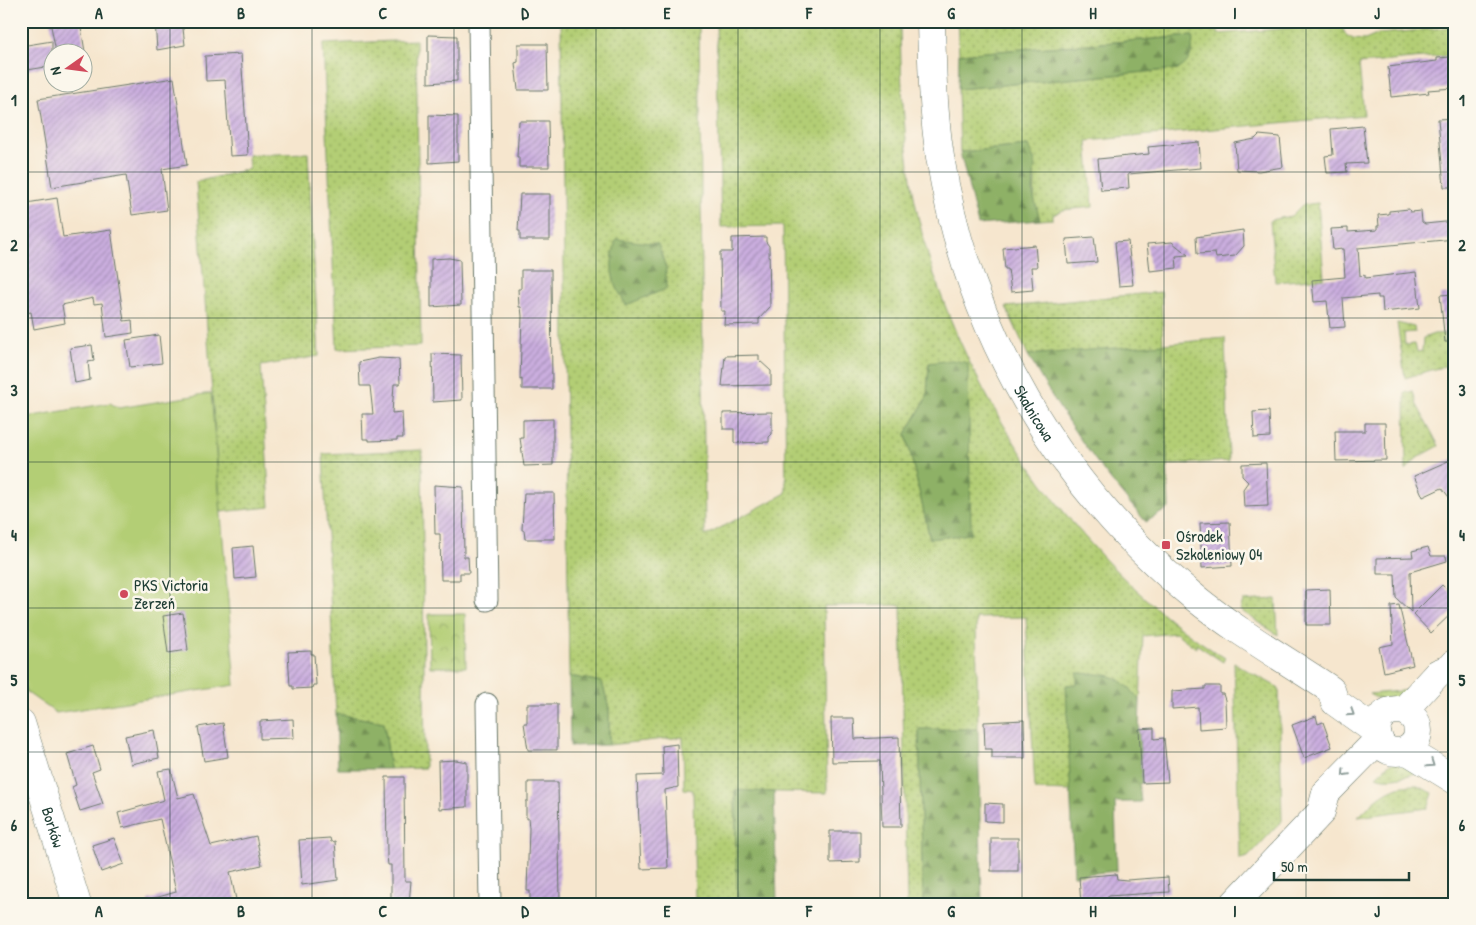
<svg xmlns="http://www.w3.org/2000/svg" width="1476" height="925" font-family="'Patrick Hand',sans-serif">
<style>
.grass{fill:url(#grass-dots);stroke:#698654;fill-rule:evenodd}
.forest{fill:url(#forest-firs);stroke:#56774d}
.park{fill:url(#park-crowns);stroke:#698654}
.pitch{fill:#b3ce74;stroke:#698654}
.building{fill:url(#building-hatch)}
.lines{fill:none;stroke-linecap:round;stroke-linejoin:round}
.minor-casing{stroke:#6a786a;stroke-width:23}
.tertiary-casing{stroke:#6a786a;stroke-width:29}
.minor{stroke:#fff;stroke-width:21}
.tertiary{stroke:#fff;stroke-width:28}
.oneway{stroke:#8f9e9a}
.grid{fill:none;stroke:#1f3d34;stroke-width:1;stroke-opacity:0.55}
.poi-dot{fill:#d1495b;stroke:#fbf7ec;stroke-width:2}
.labels{text-anchor:middle;dominant-baseline:central;stroke-width:5;stroke-linejoin:round;paint-order:stroke}
.street-label{font-size:16px;fill:#1f3d34;stroke:#fbf7ec}
.poi-label{font-size:16px;fill:#1f3d34;stroke:#fbf7ec;text-anchor:start}
.neatline{fill:none;stroke:#1f3d34;stroke-width:2}
.grid-label{font-size:16px;text-anchor:middle;font-weight:bold;fill:#1f3d34}
</style>
<defs>
<pattern id="grass-dots" width="8" height="8" patternUnits="userSpaceOnUse" patternTransform="scale(1.25)"><rect width="8" height="8" fill="#b3ce74"/><path d="M2 2h.1M6 6h.1" fill="none" stroke="#91a860" stroke-width="1.8" stroke-linecap="round"/></pattern>
<pattern id="forest-firs" width="22" height="20" patternUnits="userSpaceOnUse" patternTransform="scale(1.25)"><rect width="22" height="20" fill="#8eb166"/><path d="M5 1l3.5 6h-7zM16 11l3.5 6h-7z" fill="#739155"/></pattern>
<pattern id="park-crowns" width="20" height="18" patternUnits="userSpaceOnUse" patternTransform="scale(1.25)"><rect width="20" height="18" fill="#b3ce74"/><path d="M2 6a3 3 0 1 1 6 0M12 15a3 3 0 1 1 6 0" fill="none" stroke="#91a860"/></pattern>
<pattern id="building-hatch" width="6" height="6" patternUnits="userSpaceOnUse" patternTransform="scale(1.25)"><rect width="6" height="6" fill="#cbaedf"/><path d="M-1 1l2-2M0 6l6-6M5 7l2-2" fill="none" stroke="#a48fb6"/></pattern>
</defs>
<rect width="100%" height="100%" fill="#fbf7ec"/>
<filter id="ink" filterUnits="userSpaceOnUse"><feTurbulence type="fractalNoise" baseFrequency=".02" numOctaves="2"/><feDisplacementMap in="SourceGraphic" scale="10" xChannelSelector="R" yChannelSelector="G"/><feConvolveMatrix kernelMatrix="1 2 1 2 8 2 1 2 1" color-interpolation-filters="sRGB"/></filter>
<filter id="wash" filterUnits="userSpaceOnUse"><feTurbulence type="fractalNoise" baseFrequency=".0096" numOctaves="4" result="noise"/><feDisplacementMap in="SourceGraphic" scale="20" xChannelSelector="R" yChannelSelector="G"/><feGaussianBlur stdDeviation="1.12" result="paint"/><feColorMatrix in="noise" values="0 0 0 0 0 0 0 0 0 0 0 0 0 0 0 0 0 1.4 0 .05"/><feComposite in="paint" operator="in"/></filter>
<g filter="url(#wash)">
<rect width="100%" height="100%" fill="#f6e6ce"/>
<g class="grass">
<path d="M 561,21 L 699,21 L 705,536 L 786,493 L 783,226 L 721,227 L 716,21 L 900,21 C 901,87 904,152 918,216 C 954,382 1078,569 1225,658 L 1223,662 L 1196,644 L 1196,648 L 1176,633 L 1143,636 L 1140,701 L 1129,687 L 1067,685 L 1071,791 L 1035,790 L 1026,617 L 976,618 L 978,729 L 919,730 L 923,904 L 907,904 L 901,605 L 824,606 L 827,793 L 735,791 L 737,904 L 695,904 L 693,790 L 684,789 L 683,737 L 609,745 L 609,708 L 602,682 L 569,676 ZM 929,363 L 930,539 L 906,434 L 927,397 Z"/>
<polygon points="957,21 1217,21 1218,34 1340,24 1346,35 1353,39 1365,40 1379,34 1455,27 1455,55 1359,64 1364,115 1087,141 1093,207 1063,210 1053,215 1053,219 1040,220 1034,201 1035,181 1028,146 960,152 958,89 1179,69 1192,36 959,54"/>
<polygon points="1366,21 1443,21 1356,27 1352,22"/>
<polygon points="416,40 421,346 337,349 323,44"/>
<polygon points="308,153 319,356 261,366 270,507 221,512 196,182 249,169 248,155"/>
<polygon points="1318,203 1324,278 1275,282 1270,220 1291,216 1302,205"/>
<polygon points="1161,292 1163,344 1225,338 1229,461 1167,465 1163,345 1028,355 1006,307"/>
<polygon points="1397,323 1414,327 1415,332 1404,333 1405,345 1415,344 1417,352 1422,351 1423,338 1434,334 1455,333 1455,363 1405,378"/>
<polygon points="1413,391 1417,405 1439,446 1417,458 1406,470 1405,393"/>
<polygon points="422,450 425,768 390,769 384,722 336,714 323,454"/>
<polygon points="1276,599 1278,635 1240,610 1243,601"/>
<polygon points="1234,663 1279,688 1282,821 1248,857 1240,859"/>
<path d="M 1410,690 C 1395,703 1387,705 1369,694 Z"/>
<path d="M 1401,761 L 1419,771 C 1410,777 1385,781 1376,776 L 1389,764 Z"/>
<path d="M 1415,785 L 1433,793 L 1428,808 L 1358,817 C 1376,799 1388,785 1415,785 Z"/>
</g>
<g class="forest">
<path d="M 1193,36 C 1192,51 1192,61 1179,69 L 958,89 L 959,54 Z"/>
<polygon points="1028,146 1035,162 1033,194 1040,220 978,225 960,152"/>
<path d="M 616,239 L 658,244 L 666,268 L 666,289 L 626,305 C 610,277 609,270 616,239 Z"/>
<path d="M 1163,344 L 1169,508 L 1146,522 C 1099,469 1062,417 1028,355 Z"/>
<polygon points="952,360 968,363 971,534 930,539 906,434 927,397 929,363"/>
<path d="M 1077,673 C 1111,675 1118,672 1140,701 L 1139,729 L 1142,783 L 1139,784 L 1141,802 L 1115,802 L 1117,871 L 1074,875 L 1066,685 L 1077,684 Z"/>
<polygon points="569,676 602,682 609,708 609,745 570,746"/>
<polygon points="336,714 384,722 390,769 338,769"/>
<polygon points="919,729 978,729 982,904 923,904"/>
<polygon points="735,790 774,792 777,904 737,904"/>
</g>
<polygon class="park" points="429,614 465,614 466,667 430,667"/>
<polygon class="pitch" points="211,393 235,685 56,713 26,692 21,676 21,418 110,403 119,408"/>
<g id="blocks">
<g class="building">
<polygon points="50,21 80,21 85,52 56,52"/>
<polygon points="155,21 182,21 185,45 157,50"/>
<polygon points="428,35 457,36 457,81 428,83"/>
<polygon points="52,41 52,66 21,71 21,46"/>
<polygon points="518,44 547,44 548,90 518,90 515,63 518,62"/>
<polygon points="241,54 248,155 230,156 225,80 206,81 205,56"/>
<polygon points="1451,57 1453,88 1428,90 1429,93 1391,97 1388,67 1437,61 1437,58"/>
<polygon points="174,78 187,165 162,169 167,210 132,215 126,175 52,187 38,99"/>
<polygon points="429,115 458,116 458,161 429,163"/>
<polygon points="1455,118 1455,187 1444,187 1438,119"/>
<polygon points="519,121 548,121 549,167 519,167 519,157 517,157"/>
<polygon points="1363,126 1367,163 1346,164 1347,172 1327,173 1325,156 1333,155 1331,129"/>
<polygon points="1259,135 1280,137 1283,167 1259,171 1237,170 1235,143 1255,139"/>
<polygon points="1199,142 1201,168 1128,174 1129,188 1101,190 1098,159 1149,154 1148,147"/>
<polygon points="520,194 550,194 550,240 520,240 520,231 518,231"/>
<polygon points="57,198 63,237 111,230 124,321 132,320 133,333 106,337 102,303 94,304 93,298 62,305 65,323 34,329 31,312 21,314 21,234 24,233 21,204"/>
<polygon points="1409,209 1410,212 1421,211 1422,222 1425,224 1455,221 1455,239 1358,248 1360,276 1365,275 1365,278 1416,272 1420,308 1383,312 1382,298 1378,298 1378,295 1343,298 1345,327 1330,328 1327,301 1314,302 1312,280 1345,277 1343,249 1333,250 1331,229 1348,228 1348,232 1377,230 1377,226 1379,226 1378,215 1389,214 1389,211"/>
<polygon points="1243,230 1244,246 1235,256 1216,258 1215,253 1197,254 1196,237"/>
<polygon points="766,237 766,242 769,246 770,307 759,319 759,324 724,325 725,311 721,311 720,252 732,252 732,238"/>
<polygon points="1094,237 1097,262 1068,264 1066,239"/>
<polygon points="1128,241 1133,285 1119,286 1115,242"/>
<polygon points="1172,242 1188,255 1176,256 1177,268 1150,271 1147,244"/>
<polygon points="1035,245 1037,267 1031,267 1033,290 1011,292 1008,269 1005,269 1003,248"/>
<polygon points="449,258 460,260 461,305 431,307 431,259"/>
<polygon points="521,270 551,270 552,389 522,389 522,379 520,380 522,316 521,307 519,307 518,289 521,289"/>
<polygon points="1455,294 1455,342 1445,342 1440,295"/>
<polygon points="159,335 162,363 130,367 126,340"/>
<polygon points="92,345 94,361 88,362 90,380 75,383 70,348"/>
<polygon points="432,354 461,355 462,400 433,402"/>
<polygon points="759,355 759,360 771,371 771,385 722,386 725,356"/>
<polygon points="379,358 399,359 400,384 394,384 392,413 402,412 403,438 397,438 397,440 369,441 369,439 363,439 362,414 373,414 370,386 360,386 359,362"/>
<polygon points="1269,411 1270,437 1254,438 1253,412"/>
<polygon points="772,412 772,434 769,437 769,442 734,443 734,429 723,429 723,413"/>
<polygon points="553,419 553,465 524,466 520,438 523,438 523,420"/>
<polygon points="1365,423 1385,423 1386,460 1336,461 1335,431 1365,431"/>
<polygon points="1455,458 1455,505 1442,488 1423,497 1414,476"/>
<polygon points="1266,463 1268,506 1244,507 1243,489 1248,482 1242,476 1242,464"/>
<polygon points="434,485 463,487 464,557 468,557 469,573 460,573 460,580 441,580 440,534 435,534"/>
<polygon points="524,493 554,493 555,539 525,539 524,530 522,530"/>
<polygon points="1230,522 1232,566 1202,568 1200,523"/>
<polygon points="253,546 256,577 235,579 233,548"/>
<polygon points="1428,547 1431,556 1446,556 1447,561 1410,572 1411,612 1396,598 1395,574 1377,574 1377,558 1413,557 1412,551"/>
<polygon points="1442,585 1455,597 1455,610 1431,633 1413,614"/>
<polygon points="1330,589 1331,625 1306,625 1306,590"/>
<polygon points="1399,605 1413,665 1384,672 1379,647 1393,644 1391,606"/>
<polygon points="183,613 188,650 168,653 163,616"/>
<polygon points="311,651 311,654 314,654 316,685 313,685 312,688 293,689 293,686 290,686 288,652"/>
<polygon points="1205,686 1220,686 1220,694 1223,694 1225,700 1226,727 1199,729 1198,707 1172,709 1172,691 1205,689"/>
<polygon points="527,704 557,704 557,750 528,750 524,723 527,723"/>
<polygon points="1316,716 1318,724 1323,722 1332,747 1304,758 1292,725"/>
<polygon points="831,718 854,718 855,739 899,737 901,827 882,827 880,761 832,762"/>
<polygon points="293,719 294,738 260,739 260,721"/>
<polygon points="1024,720 1025,758 992,758 992,749 985,749 984,722"/>
<polygon points="223,723 228,757 204,761 198,727"/>
<polygon points="1154,728 1154,739 1164,738 1168,782 1142,783 1139,729"/>
<polygon points="154,730 159,758 131,764 125,736"/>
<polygon points="677,744 678,787 665,790 668,868 641,869 637,776 663,775 662,746"/>
<polygon points="93,746 100,769 92,772 103,804 80,811 72,787 76,785 67,754"/>
<polygon points="456,760 467,762 467,807 439,809 438,761"/>
<polygon points="171,769 178,798 194,794 211,846 256,836 262,865 230,872 237,904 148,904 148,900 176,892 160,819 122,828 118,813 164,800 158,771"/>
<polygon points="386,777 404,777 405,881 411,881 409,904 391,902 391,865 388,865 387,856"/>
<polygon points="528,782 558,782 560,900 530,901 530,891 527,891 529,828 528,818 526,818 526,801 528,801"/>
<polygon points="985,803 1003,804 1003,822 985,821"/>
<polygon points="830,831 860,831 860,862 830,863"/>
<polygon points="114,838 124,864 101,872 92,845"/>
<polygon points="330,838 331,842 335,841 338,880 302,885 299,840"/>
<rect x="991" y="838" width="27" height="33"/>
<polygon points="1116,874 1117,879 1127,880 1168,877 1169,892 1108,896 1109,902 1081,904 1079,877"/>
</g>
</g>
</g>
<g filter="url(#ink)">
<use href="#blocks" fill-opacity="0" stroke="#6a786a" stroke-width="1"/>
<g class="lines">
<g class="minor-casing">
<g id="minor">
<polyline points="479,21 487,600"/>
<polyline points="487,704 490,904"/>
</g>
</g>
<g class="tertiary-casing">
<g id="tertiary">
<path id="s1" d="M 931,21 C 932,67 933,112 940,157 C 968,331 1058,486 1194,597 C 1237,632 1285,659 1331,690 L 1335,702 L 1377,732"/>
<polyline points="1404,710 1438,673 1451,668 1455,663"/>
<circle cx="1397" cy="731" r="21"/>
<path id="s2" d="M 21,723 L 77,904"/>
<polyline points="1406,750 1455,780"/>
<polyline points="1234,904 1321,812 1326,793 1379,739"/>
</g>
</g>
<use href="#minor" class="minor"/>
<use href="#tertiary" class="tertiary"/>
</g>
<defs><path id="oneway-chevron" d="M-2-3.5L2.5 0L-2 3.5" fill="none" stroke-width="1.6" stroke-linecap="round" stroke-linejoin="round" transform="scale(1.25)"/></defs>
<g class="oneway">
<use href="#oneway-chevron" transform="translate(1351 713) rotate(33)"/>
<use href="#oneway-chevron" transform="translate(1431 764) rotate(35)"/>
<use href="#oneway-chevron" transform="translate(1345 773) rotate(133)"/>
</g>
</g>
<path class="grid" d="M 170,21 L 170,904M 312,21 L 312,904M 454,21 L 454,904M 596,21 L 596,904M 738,21 L 738,904M 880,21 L 880,904M 1022,21 L 1022,904M 1164,21 L 1164,904M 1306,21 L 1306,904M 21,172 L 1455,172M 21,318 L 1455,318M 21,462 L 1455,462M 21,608 L 1455,608M 21,752 L 1455,752"/>
<g class="poi-dot">
<rect x="1161" y="540" width="10" height="10" rx="2.5"/>
<circle cx="124" cy="594" r="5"/>
</g>
<g class="labels">
<g class="street-label">
<text stroke="none"><textPath href="#s1" startOffset="411">Skalnicowa</textPath></text>
<text stroke="none"><textPath href="#s2" startOffset="109">Borków</textPath></text>
</g>
<g class="poi-label">
<text x="1176" y="536">Ośrodek<tspan x="1176" dy="18">Szkoleniowy 04</tspan></text>
<text x="134" y="585">PKS Victoria<tspan x="134" dy="18">Zerzeń</tspan></text>
</g>
</g>
<rect width="1476" height="925" fill="none" stroke="#fbf7ec" stroke-width="55"/>
<g transform="translate(68 68) rotate(256)"><circle r="24" fill="#fbf7ec" stroke="#a3ada2"/>
<path d="M0-4L9 19L0 12L-9 19Z" fill="#d1495b"/>
<text y="-8" font-size="14" font-weight="bold" text-anchor="middle" fill="#1f3d34">N</text>
</g>
<path d="M1274 872v8h135v-8" fill="none" stroke="#1f3d34" stroke-width="2.5"/>
<text x="1281" y="872" font-size="15" fill="#1f3d34" stroke="#fbf7ec" stroke-width="4" paint-order="stroke">50 m</text>
<rect x="28" y="28" width="1420" height="870" class="neatline"/>
<g class="grid-label">
<text x="99" y="19">A</text>
<text x="241" y="19">B</text>
<text x="383" y="19">C</text>
<text x="525" y="19">D</text>
<text x="667" y="19">E</text>
<text x="809" y="19">F</text>
<text x="951" y="19">G</text>
<text x="1093" y="19">H</text>
<text x="1235" y="19">I</text>
<text x="1377" y="19">J</text>
<text x="14" y="106">1</text>
<text x="1462" y="106">1</text>
<text x="14" y="251">2</text>
<text x="1462" y="251">2</text>
<text x="14" y="396">3</text>
<text x="1462" y="396">3</text>
<text x="14" y="541">4</text>
<text x="1462" y="541">4</text>
<text x="14" y="686">5</text>
<text x="1462" y="686">5</text>
<text x="14" y="831">6</text>
<text x="1462" y="831">6</text>
<text x="99" y="917">A</text>
<text x="241" y="917">B</text>
<text x="383" y="917">C</text>
<text x="525" y="917">D</text>
<text x="667" y="917">E</text>
<text x="809" y="917">F</text>
<text x="951" y="917">G</text>
<text x="1093" y="917">H</text>
<text x="1235" y="917">I</text>
<text x="1377" y="917">J</text>
</g>
</svg>
